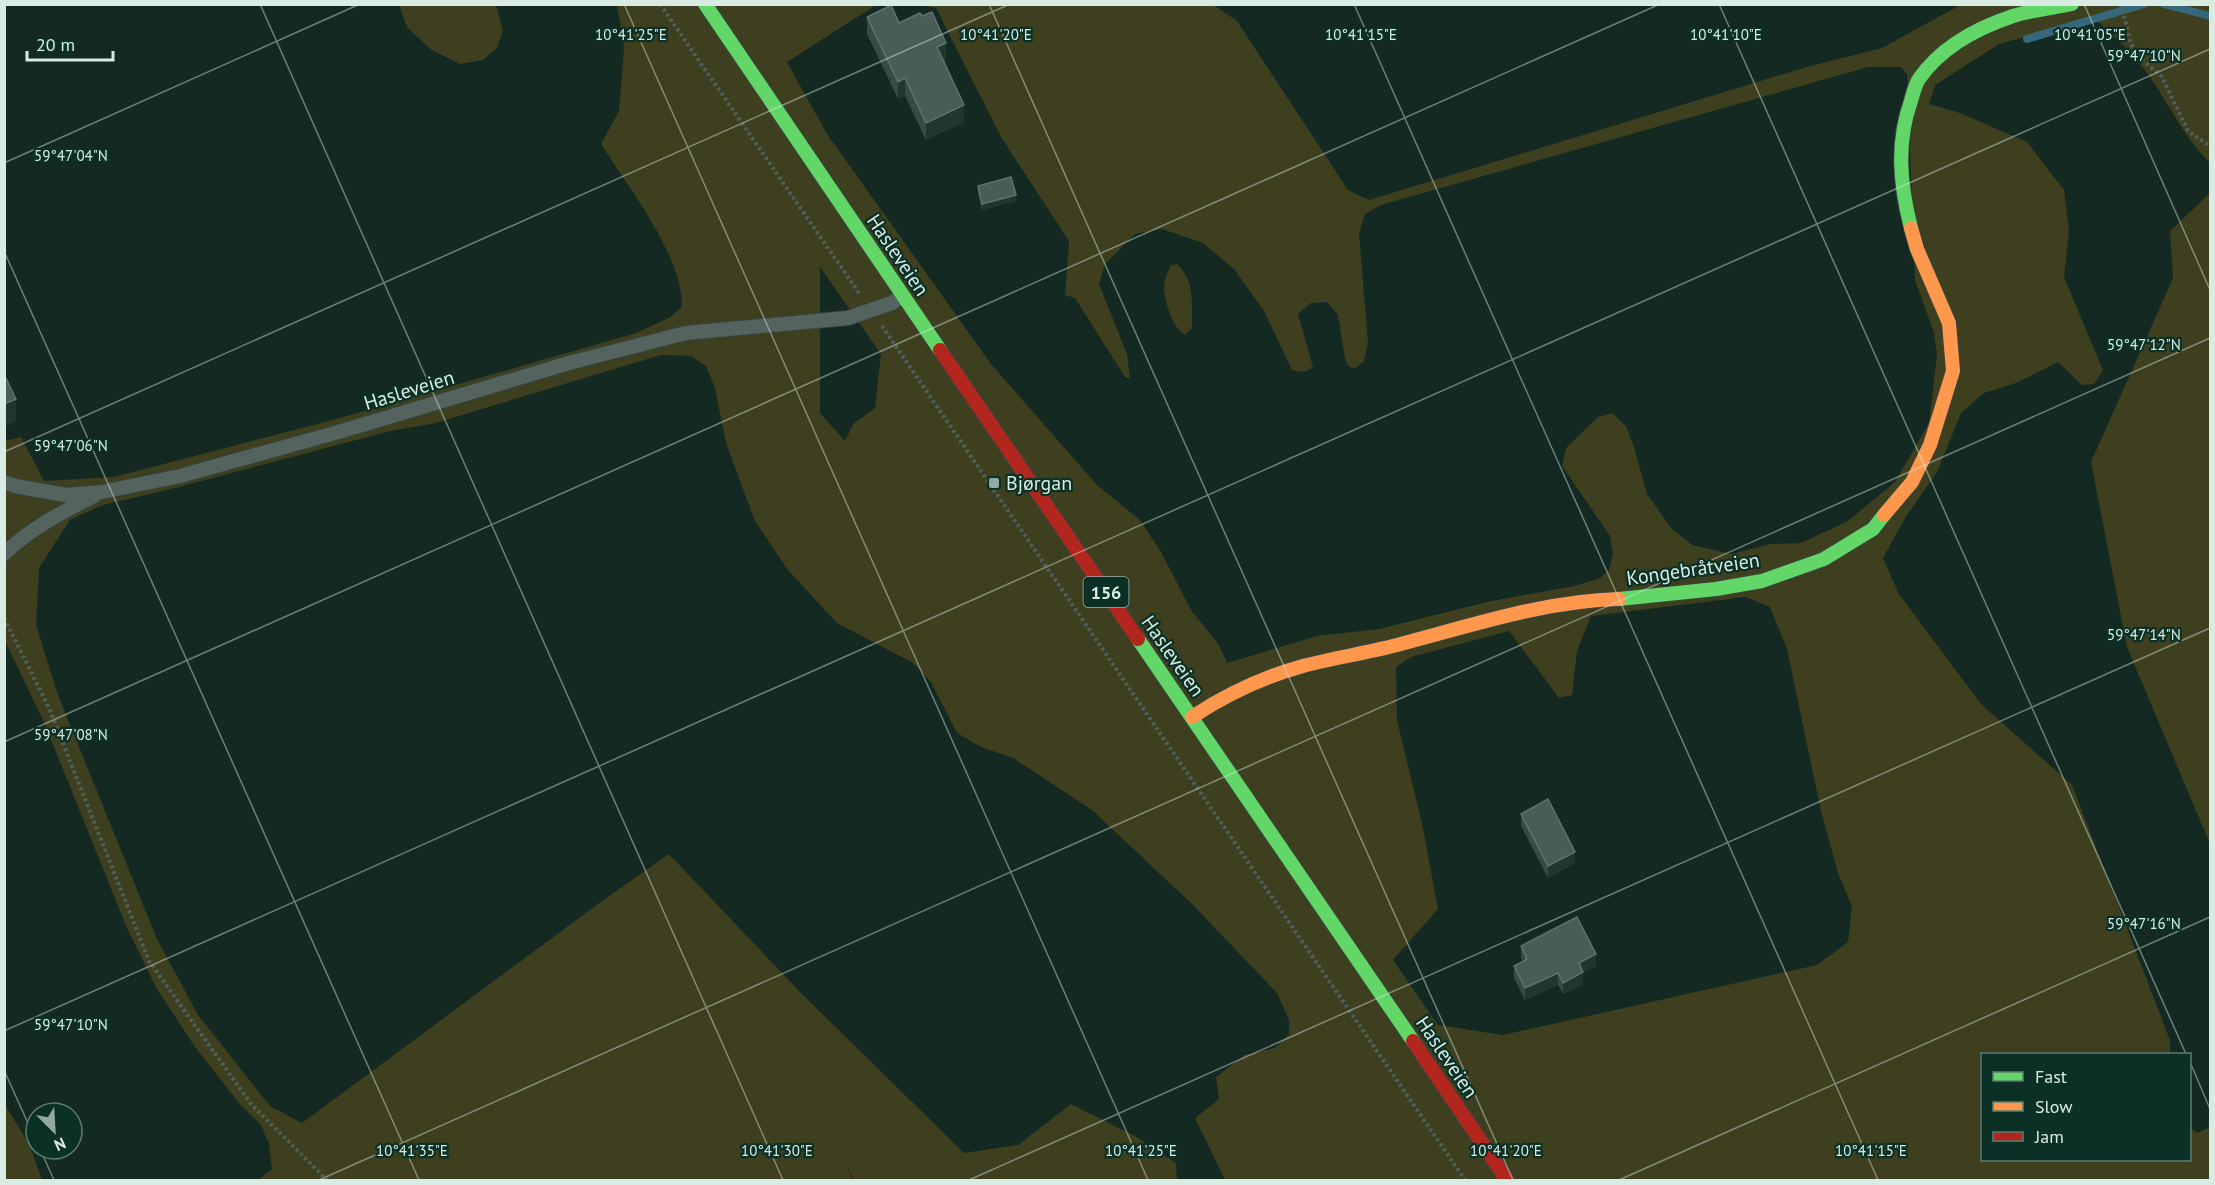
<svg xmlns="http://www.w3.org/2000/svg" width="2215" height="1185" font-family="'PT Sans',sans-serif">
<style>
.green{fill:#3d3f1f;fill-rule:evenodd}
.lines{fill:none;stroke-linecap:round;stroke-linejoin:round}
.stream{stroke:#36687c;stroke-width:8}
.lane-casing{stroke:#36453f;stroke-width:16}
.fast-casing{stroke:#36453f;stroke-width:16}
.slow-casing{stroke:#36453f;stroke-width:16}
.jam-casing{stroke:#36453f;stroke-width:16}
.path{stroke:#4f5f59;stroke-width:4;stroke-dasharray:3 3;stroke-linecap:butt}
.lane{stroke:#54635e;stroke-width:14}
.fast{stroke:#63d668;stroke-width:14}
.slow{stroke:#ff974d;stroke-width:14}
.jam{stroke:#b3261e;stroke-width:14}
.wall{fill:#384a47}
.shaded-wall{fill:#223631}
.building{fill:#495c58;stroke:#60726e;stroke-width:1.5}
.ticks{fill:none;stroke:#d8ece4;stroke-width:1.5;stroke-opacity:0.45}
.poi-dot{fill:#93a8a0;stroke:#0b3126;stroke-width:2}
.labels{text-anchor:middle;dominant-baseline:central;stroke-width:4.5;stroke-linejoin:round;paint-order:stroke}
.shield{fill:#0b3126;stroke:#9ab4ab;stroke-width:1.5}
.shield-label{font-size:18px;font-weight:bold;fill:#d8ece4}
.street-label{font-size:20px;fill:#d8ece4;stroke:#0b3126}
.poi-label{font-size:20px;fill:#d8ece4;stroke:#0b3126;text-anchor:start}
.ticks-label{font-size:15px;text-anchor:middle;fill:#d8ece4;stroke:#0b3126;stroke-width:4.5;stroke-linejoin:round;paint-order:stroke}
</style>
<rect width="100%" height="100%" fill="#132922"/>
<g class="green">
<polygon points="399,5 496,5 503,31 497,48 483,60 460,64 430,49 407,27"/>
<path d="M 617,5 L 876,5 L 787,62 L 827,134 L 991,364 L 1097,485 L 1140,520 L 1161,552 L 1191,610 L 1219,645 L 1227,663 L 1317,636 L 1379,629 L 1491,601 L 1575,586 L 1600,578 L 1609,570 L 1613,554 L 1610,536 L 1562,466 L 1566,448 L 1598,417 L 1612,413 L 1626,426 L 1634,447 L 1647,494 L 1672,529 L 1692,545 L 1732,554 L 1770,544 L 1801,543 L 1848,521 L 1895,482 L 1929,423 L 1937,355 L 1934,333 L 1915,280 L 1907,74 L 1901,67 L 1868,67 L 1381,205 L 1365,214 L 1359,233 L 1368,343 L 1364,361 L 1356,368 L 1349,367 L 1345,359 L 1338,315 L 1327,302 L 1311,303 L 1298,314 L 1313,367 C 1306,373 1300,372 1292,370 L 1264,311 L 1234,269 L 1203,243 L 1162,229 L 1135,234 L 1105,264 L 1099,284 L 1127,354 L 1130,379 L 1125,377 L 1075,298 L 1065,295 L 1069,241 L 1001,137 L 936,8 L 917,5 L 1214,5 L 1237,21 L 1348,190 L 1369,200 L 1810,66 L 1882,48 L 1960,5 L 2210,5 L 2210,163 C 2186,140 2172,110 2154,83 C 2137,57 2116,38 2094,18 L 1999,44 L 1935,85 L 1929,104 L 1960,113 L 2027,142 L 2064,190 L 2069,231 L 2064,277 L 2103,370 L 2094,384 L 2082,385 L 2058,362 L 2016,383 L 1984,393 L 1961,413 L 1937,472 L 1907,515 L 1883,558 L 1899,594 L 1981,704 L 2072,785 L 2170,1040 L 2170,1054 L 1982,1054 L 1982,1160 L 2190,1160 L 2190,1127 L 2197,1133 L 2210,1127 L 2210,1180 L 1225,1180 L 1195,1118 L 1219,1099 L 1216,1077 L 1245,1055 L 1275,1048 L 1289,1034 L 1289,1020 L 1277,993 L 1193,905 L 1092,810 L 1013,758 L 981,747 L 957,733 L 931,682 L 913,663 L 837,623 L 787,569 L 755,521 L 726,443 L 715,388 L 706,366 L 691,356 L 661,355 L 432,424 L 390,431 L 171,489 L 103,505 L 70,520 L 39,568 L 36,625 L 58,695 L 157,939 L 198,1015 L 270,1106 L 302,1123 L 602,901 L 669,854 L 802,994 L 964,1153 L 1018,1145 L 1071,1104 L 1135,1136 L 1176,1163 L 1177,1180 L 854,1180 L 842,1158 L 853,1180 L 258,1180 L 272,1169 L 269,1144 L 261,1125 L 238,1102 L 195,1047 L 157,989 L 127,928 L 43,720 L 5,641 L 5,441 L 21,437 L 44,481 L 114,477 L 340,418 L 636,333 L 669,318 L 682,307 C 683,256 628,187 601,144 L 619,111 L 624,48 ZM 820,267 L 881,354 L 875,408 L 853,424 L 845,441 L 820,413 ZM 1746,597 L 1770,607 L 1787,649 L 1821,811 L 1838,873 L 1852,906 L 1848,942 L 1817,965 L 1503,1035 L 1438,1025 L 1393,960 L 1438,909 L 1423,828 L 1397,720 L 1396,667 L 1411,657 L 1509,631 L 1559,698 L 1572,695 L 1577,651 L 1591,616 Z"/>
<polygon points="2210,193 2210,844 2127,647 2091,462 2173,278 2170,231"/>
<path d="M 1177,264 C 1195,280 1192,305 1192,328 L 1185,335 C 1172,327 1165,303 1164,288 C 1163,281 1168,272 1171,265 Z"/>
<polygon points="4,1103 30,1146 42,1180 5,1180"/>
</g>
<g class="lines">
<g class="stream">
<polyline points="2164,4 2210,16"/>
<polyline points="2027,39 2144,4"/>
</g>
<g class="lane-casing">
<g id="lane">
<polyline points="4,482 15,486 66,495 102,492 180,476 342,431 569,363 686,333 848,318 892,303 902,296"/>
<path d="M 4,554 C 31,528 62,512 94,496"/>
</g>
</g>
<g class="fast-casing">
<g id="fast">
<polyline points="705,4 940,350"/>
<path d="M 1911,228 C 1900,185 1896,143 1911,101 C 1913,94 1915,85 1919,79 C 1941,47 1977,28 2013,16 C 2032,10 2053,8 2072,4"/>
<polyline points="1619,599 1716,589 1762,581 1824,559 1873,529 1884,515"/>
<polyline points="1138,639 1413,1041"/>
</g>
</g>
<g class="slow-casing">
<g id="slow">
<polyline points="1884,515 1912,482 1930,445 1953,371 1949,323 1917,249 1911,228"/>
<path d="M 1192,717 C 1227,694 1263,677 1303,666 C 1334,658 1366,653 1397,645 C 1470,626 1543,601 1619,599"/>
</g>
</g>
<g class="jam-casing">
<g id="jam">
<polyline points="940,350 1138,639"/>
<polyline points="1413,1041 1507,1180"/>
</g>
</g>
<g class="path">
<polyline points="660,4 859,293"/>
<polyline points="2121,4 2131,44 2139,57 2162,77 2188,131 2210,146"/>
<polyline points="882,326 1465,1180"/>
<polyline points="4,618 49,708 149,961 251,1104 327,1180"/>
</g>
<use href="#lane" class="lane"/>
<use href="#fast" class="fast"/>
<use href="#slow" class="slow"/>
<use href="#jam" class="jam"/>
</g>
<g class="wall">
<polygon points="867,17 899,23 946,60 944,61 964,122 926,140 905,96 898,99 867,34"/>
<polygon points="978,186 1016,201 982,210 978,192"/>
<polygon points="1521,814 1575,863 1548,878 1521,826"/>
<polygon points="1521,946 1596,966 1583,972 1583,984 1563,994 1558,985 1525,1000 1514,978 1514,966 1523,961 1521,958"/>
</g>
<g class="shaded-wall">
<polygon points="946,43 946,60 937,64 937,47"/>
<polygon points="905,78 905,96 898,99 898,82"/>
<polygon points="964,105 964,122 926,140 926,123"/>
<polygon points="1016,195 1016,201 982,210 982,204"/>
<polygon points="16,399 16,421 4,427 4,404"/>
<polygon points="1575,852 1575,863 1548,878 1548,866"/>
<polygon points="1596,954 1596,966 1579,974 1579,963"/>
<polygon points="1583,972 1583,984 1563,994 1563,983"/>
<polygon points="1558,973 1558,985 1525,1000 1525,988"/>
</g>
<g class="building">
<polygon points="891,5 899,23 920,13 922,16 932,12 946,43 937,47 964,105 926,123 905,78 898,82 867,17"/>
<polygon points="1011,177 1016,195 982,204 978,186"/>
<polygon points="4,374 16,399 4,404"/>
<polygon points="1548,799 1575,852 1548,866 1521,814"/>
<polygon points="1577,917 1596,954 1579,963 1583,972 1563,983 1558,973 1525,988 1514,966 1527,959 1521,946"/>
</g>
<path class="ticks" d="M 260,4 L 783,1180M 624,4 L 1148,1180M 989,4 L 1513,1180M 1354,4 L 1878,1180M 1719,4 L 2186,1054M 2084,4 L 2210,290M 4,163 L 360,4M 4,251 L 419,1180M 4,452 L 1010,4M 4,742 L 1660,4M 4,1031 L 2210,49M 2190,1062 L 2210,1109M 4,1070 L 36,1141M 40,1149 L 54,1180M 319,1180 L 2210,338M 969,1180 L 2210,628M 1619,1180 L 2210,917"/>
<rect class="poi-dot" x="988" y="477" width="12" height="12" rx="3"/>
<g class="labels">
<rect class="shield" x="1083.5" y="577" width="45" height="30" rx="4.5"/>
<g class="shield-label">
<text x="1106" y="592">156</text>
</g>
<g class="street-label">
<text transform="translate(898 255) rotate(56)">Hasleveien</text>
<text transform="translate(409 390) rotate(-17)">Hasleveien</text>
<text transform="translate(1693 569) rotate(-8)">Kongebråtveien</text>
<text transform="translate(1173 656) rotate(55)">Hasleveien</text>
<text transform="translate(1447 1057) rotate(56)">Hasleveien</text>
</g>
<g class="poi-label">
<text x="1006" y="483">Bjørgan</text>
</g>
</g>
<g class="ticks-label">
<text x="631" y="40">10°41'25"E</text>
<text x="996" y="40">10°41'20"E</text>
<text x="1361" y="40">10°41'15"E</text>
<text x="1726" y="40">10°41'10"E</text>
<text x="2090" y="40">10°41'05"E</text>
<text x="2144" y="61">59°47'10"N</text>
<text x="71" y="161">59°47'04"N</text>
<text x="2144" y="350">59°47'12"N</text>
<text x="71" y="451">59°47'06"N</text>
<text x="2144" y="640">59°47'14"N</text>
<text x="71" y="740">59°47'08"N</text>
<text x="2144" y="929">59°47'16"N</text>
<text x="71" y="1030">59°47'10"N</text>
<text x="412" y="1156">10°41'35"E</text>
<text x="777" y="1156">10°41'30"E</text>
<text x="1141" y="1156">10°41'25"E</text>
<text x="1506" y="1156">10°41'20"E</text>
<text x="1871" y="1156">10°41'15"E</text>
</g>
<rect width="2215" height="1185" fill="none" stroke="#d8ece4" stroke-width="12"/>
<rect x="1981" y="1053" width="210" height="108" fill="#0b3126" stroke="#5d7c72" stroke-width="1.5"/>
<rect x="1993" y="1072" width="30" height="9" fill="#63d668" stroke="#5d7c72" stroke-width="1.5"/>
<text x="2035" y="1083" font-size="18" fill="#d8ece4">Fast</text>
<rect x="1993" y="1102" width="30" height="9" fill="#ff974d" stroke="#5d7c72" stroke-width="1.5"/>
<text x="2035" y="1113" font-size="18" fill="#d8ece4">Slow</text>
<rect x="1993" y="1132" width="30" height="9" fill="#b3261e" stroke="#5d7c72" stroke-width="1.5"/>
<text x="2035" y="1143" font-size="18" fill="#d8ece4">Jam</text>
<g transform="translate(54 1131) rotate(156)"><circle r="28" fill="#0b3126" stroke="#5d7c72" stroke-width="1.5"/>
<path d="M0-4.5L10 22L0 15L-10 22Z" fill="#93a8a0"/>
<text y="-9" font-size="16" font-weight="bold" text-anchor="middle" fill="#d8ece4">N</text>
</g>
<path d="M27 51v9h86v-9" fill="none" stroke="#d8ece4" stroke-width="3"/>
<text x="36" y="51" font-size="18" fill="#d8ece4" stroke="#0b3126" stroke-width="4.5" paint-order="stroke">20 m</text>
</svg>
